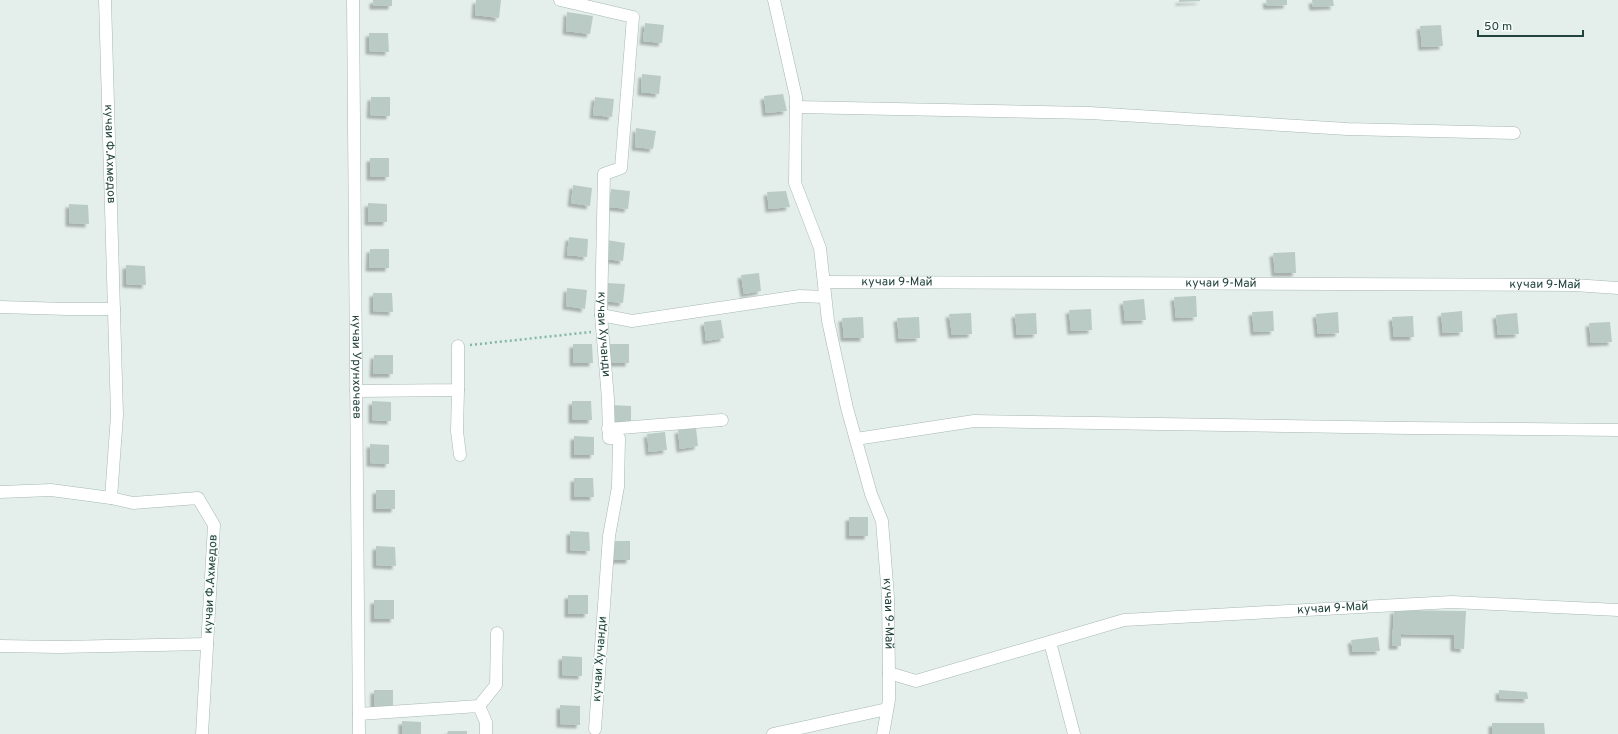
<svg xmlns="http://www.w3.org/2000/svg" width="1618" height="734" font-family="Overpass,sans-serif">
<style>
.building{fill:#b9cbc4;filter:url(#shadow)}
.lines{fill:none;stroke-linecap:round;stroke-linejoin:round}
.minor-casing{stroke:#a6b8b3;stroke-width:13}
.path{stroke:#81b7a8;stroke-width:2.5;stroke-dasharray:2 3;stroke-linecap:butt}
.minor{stroke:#fff;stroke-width:12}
.labels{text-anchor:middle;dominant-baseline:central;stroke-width:3;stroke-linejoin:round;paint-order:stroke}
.street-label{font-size:12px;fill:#21443c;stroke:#f6fbf9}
</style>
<defs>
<filter id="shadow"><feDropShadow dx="-3.5" dy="3.5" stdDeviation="1" flood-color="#0004"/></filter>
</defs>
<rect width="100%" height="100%" fill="#e4efeb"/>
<g class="building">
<rect x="373" y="0" width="19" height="6"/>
<polygon points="476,0 501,0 499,18 475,15"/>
<polygon points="1179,0 1200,0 1200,1 1179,2"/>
<polygon points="1266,0 1287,0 1287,5 1267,6"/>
<polygon points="1312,0 1333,0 1334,6 1313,7"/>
<polygon points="567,12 593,16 590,34 566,31"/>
<polygon points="645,23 664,25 662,43 643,41"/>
<polygon points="1441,25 1443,46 1422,47 1420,26"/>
<polygon points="369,33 388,33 389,52 369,51"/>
<polygon points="642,74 661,76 659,94 641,92"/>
<polygon points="783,94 787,111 766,113 764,96"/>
<polygon points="371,97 390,97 390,116 370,115"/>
<polygon points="595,97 614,99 612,117 593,115"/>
<polygon points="636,128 656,131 653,149 635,147"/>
<rect x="370" y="158" width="19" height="19"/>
<polygon points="573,185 592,188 590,206 571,203"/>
<polygon points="611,189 630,191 628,209 609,207"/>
<polygon points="786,191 790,207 769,209 767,192"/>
<polygon points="368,203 387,204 387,222 368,222"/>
<polygon points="69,204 88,205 89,224 69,223"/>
<polygon points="569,237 588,239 587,257 567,255"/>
<polygon points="607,240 625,243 623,261 605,259"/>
<polygon points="370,249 389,249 389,268 369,268"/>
<polygon points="1295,252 1296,273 1275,273 1273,253"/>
<polygon points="126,265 145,266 146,285 126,284"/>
<polygon points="759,273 761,291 744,294 741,275"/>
<polygon points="606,283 625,284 623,303 604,301"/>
<polygon points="567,288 587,290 585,309 566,306"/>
<polygon points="373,293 392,293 393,312 373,311"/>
<polygon points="1196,296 1197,317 1176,318 1174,297"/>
<polygon points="1144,299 1146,320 1125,321 1123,301"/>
<polygon points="1091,309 1092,330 1071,331 1069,310"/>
<polygon points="1273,311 1274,331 1254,332 1252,312"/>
<polygon points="1462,311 1463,332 1443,333 1441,313"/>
<polygon points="1338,312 1339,333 1318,334 1316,314"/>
<polygon points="971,313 972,334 952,335 949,314"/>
<polygon points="1036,313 1037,334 1017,335 1015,314"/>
<polygon points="1517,313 1519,334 1498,335 1496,315"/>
<polygon points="1413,316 1414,337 1394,337 1392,317"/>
<polygon points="863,317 864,338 844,338 842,318"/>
<polygon points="919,317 920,338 899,339 897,318"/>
<polygon points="721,320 724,338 706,341 704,322"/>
<polygon points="1610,322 1612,342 1591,343 1589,323"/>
<polygon points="573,344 592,344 593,363 573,363"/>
<rect x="609" y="344" width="20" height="19"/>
<polygon points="374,355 393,355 393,374 373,374"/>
<polygon points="372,401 391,402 391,421 372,420"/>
<polygon points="572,401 591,401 592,420 572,420"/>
<polygon points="611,405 631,406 631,425 611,424"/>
<polygon points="696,428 698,446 680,449 678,430"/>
<polygon points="665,432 667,450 649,452 647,434"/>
<polygon points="574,436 594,437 594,455 574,455"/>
<polygon points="370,444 389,445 389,464 370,463"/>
<polygon points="574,478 593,478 594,497 574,497"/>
<rect x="376" y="490" width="19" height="19"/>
<rect x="849" y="517" width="19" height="19"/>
<polygon points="570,531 589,532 590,551 570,550"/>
<rect x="611" y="541" width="19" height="19"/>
<polygon points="376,546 395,547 396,566 376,565"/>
<rect x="568" y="595" width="20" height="19"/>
<rect x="374" y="600" width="20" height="19"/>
<polygon points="1394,610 1466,611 1464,649 1454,648 1454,635 1401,634 1401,646 1392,646"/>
<polygon points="1378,637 1380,651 1353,652 1351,640"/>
<polygon points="562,656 582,657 582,676 562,675"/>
<rect x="374" y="690" width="19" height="19"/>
<polygon points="1499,690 1527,692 1528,699 1499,698"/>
<polygon points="560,705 580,706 580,725 560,724"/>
<polygon points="402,721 421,722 421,734 402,734"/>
<polygon points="1492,723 1544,723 1545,734 1492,734"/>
<polygon points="448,731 467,731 467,734 447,734"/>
</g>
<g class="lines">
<g class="minor-casing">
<g id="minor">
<path id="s1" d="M 105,0 L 117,415 L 111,498"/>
<path id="s2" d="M 353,0 L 359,734"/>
<path id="s3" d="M 560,0 L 633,17 L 621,168 L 604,174 L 601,315 L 608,399 L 609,438 L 619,438 L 618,487 L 609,536 L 595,729"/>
<path id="s4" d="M 774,0 L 796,97 L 795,183 L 820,248 L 828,321 L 847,408 L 871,494 L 882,521 L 888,597 L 889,673 L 889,700 L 883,734"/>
<polyline points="796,107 1090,113 1347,129 1514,133"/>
<path id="s5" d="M 824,282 L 1574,285 L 1618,288"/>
<polyline points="0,307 67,309 114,309"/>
<polyline points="601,315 632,321 800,296 825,297"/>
<polyline points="458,390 457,431 460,455"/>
<polyline points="356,391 458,390 458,346"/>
<polyline points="608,429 722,420"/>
<polyline points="856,439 974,421 1408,428 1618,430"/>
<polyline points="0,492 51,490 111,498 133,503 198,498 214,525 202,734"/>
<polyline points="1050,642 1074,734"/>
<polyline points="0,646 59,647 207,644"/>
<path id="s6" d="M 889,673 L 916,681 L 1124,620 L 1452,602 L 1618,610"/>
<polyline points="479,706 496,685 497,633"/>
<polyline points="359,714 479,706 486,722 486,734"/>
<polyline points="773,734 887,709"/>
</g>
</g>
<polyline class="path" points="470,345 591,332"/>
<use href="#minor" class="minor"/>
</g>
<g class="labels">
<g class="street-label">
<text stroke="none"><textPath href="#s1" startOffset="154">кучаи Ф.Ахмедов</textPath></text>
<text stroke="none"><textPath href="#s5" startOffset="73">кучаи 9-Май</textPath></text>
<text stroke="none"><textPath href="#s5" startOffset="397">кучаи 9-Май</textPath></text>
<text stroke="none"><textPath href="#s5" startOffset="721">кучаи 9-Май</textPath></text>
<text stroke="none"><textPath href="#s3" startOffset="405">кучаи Хучанди</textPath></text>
<text stroke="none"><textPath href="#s2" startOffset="367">кучаи Урунхочаев</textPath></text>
<text transform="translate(211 584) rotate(-87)">кучаи Ф.Ахмедов</text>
<text stroke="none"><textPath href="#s6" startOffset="454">кучаи 9-Май</textPath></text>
<text stroke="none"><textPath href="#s4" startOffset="629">кучаи 9-Май</textPath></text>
<text transform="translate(600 659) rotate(-86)">кучаи Хучанди</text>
</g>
</g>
<path d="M1478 30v6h105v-6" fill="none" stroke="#21443c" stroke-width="2"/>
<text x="1484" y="30" font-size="12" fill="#21443c" stroke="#f6fbf9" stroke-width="3" paint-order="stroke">50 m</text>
</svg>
